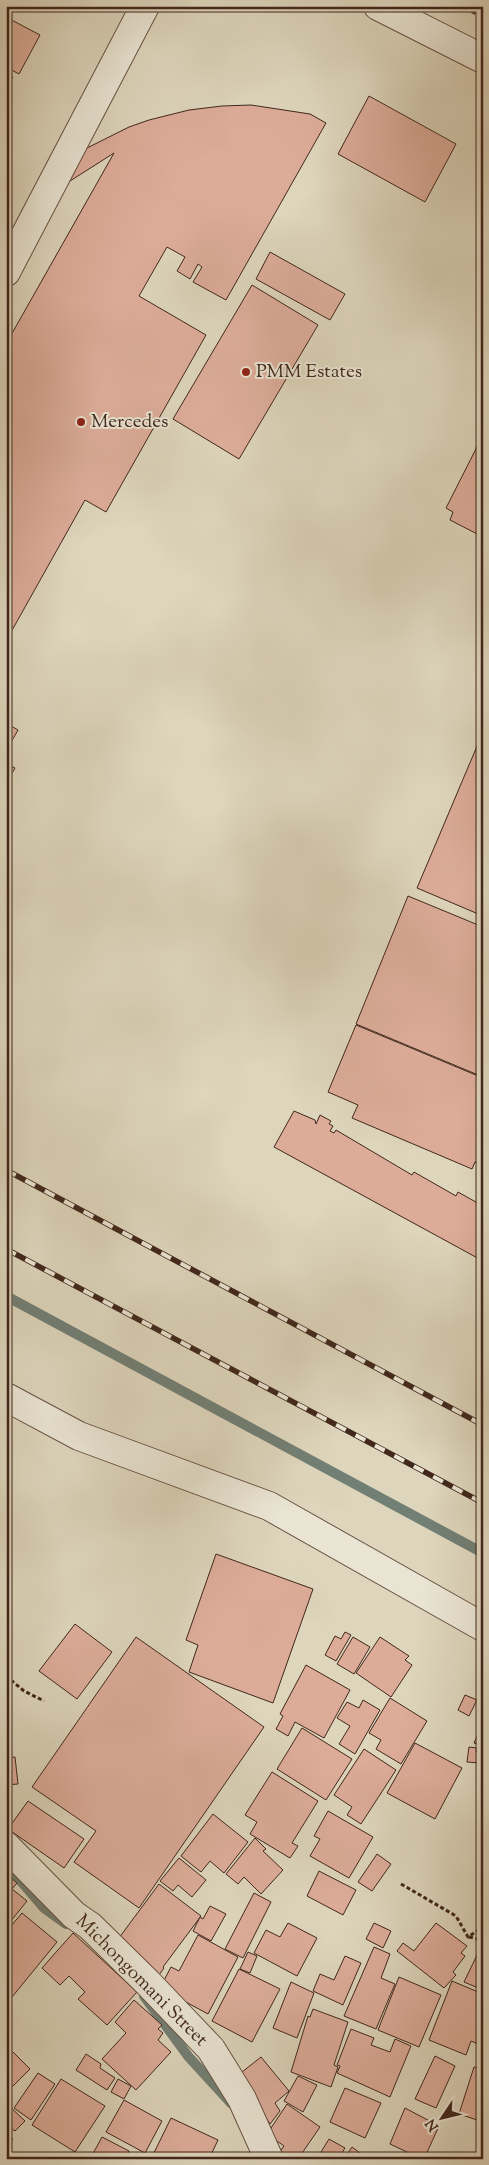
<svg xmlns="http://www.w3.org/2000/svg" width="489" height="2165" font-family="'Sorts Mill Goudy',serif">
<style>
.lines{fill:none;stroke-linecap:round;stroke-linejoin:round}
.stream{stroke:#727f74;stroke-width:10}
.building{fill:#dcac99;stroke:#41271c}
.minor-casing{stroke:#685244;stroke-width:30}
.path{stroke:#41271c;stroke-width:3;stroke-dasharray:4 2.5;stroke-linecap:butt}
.minor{stroke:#e9e4d3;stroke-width:28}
.rail-casing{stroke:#41271c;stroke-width:5.5}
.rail{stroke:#e9e4d3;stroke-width:4;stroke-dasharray:11;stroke-linecap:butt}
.poi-dot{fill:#8f2418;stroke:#e9e4d3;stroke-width:2}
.labels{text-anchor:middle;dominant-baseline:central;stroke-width:4;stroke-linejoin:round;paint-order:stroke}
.poi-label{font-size:19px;fill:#41271c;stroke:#e9e4d3;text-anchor:start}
.street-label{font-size:19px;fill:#41271c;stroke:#e9e4d3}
</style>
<rect width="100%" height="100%" fill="#ddd5bc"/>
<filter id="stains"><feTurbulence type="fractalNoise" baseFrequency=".004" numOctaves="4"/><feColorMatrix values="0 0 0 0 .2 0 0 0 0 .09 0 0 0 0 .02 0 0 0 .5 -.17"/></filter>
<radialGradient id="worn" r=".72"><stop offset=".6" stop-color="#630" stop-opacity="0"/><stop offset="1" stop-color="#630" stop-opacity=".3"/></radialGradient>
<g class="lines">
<g class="stream">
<polyline points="6,1296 483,1553"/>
<polyline points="8,1866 44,1908 66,1924"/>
<polyline points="144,1996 188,2056 231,2103"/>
</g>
</g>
<g class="building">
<polygon points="6,17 40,35 19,74 6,67"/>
<polygon points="6,73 13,77 6,88"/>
<polygon points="369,96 456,144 425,202 338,154"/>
<polygon points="251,105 310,114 326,123 226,300 193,282 202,267 198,264 190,279 177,271 185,257 167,247 139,296 206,335 106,512 85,500 6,641 6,344 114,153 59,188 83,150 129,127 149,120 189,110 222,106"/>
<polygon points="270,252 345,294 330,320 256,279"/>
<polygon points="252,285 318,325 239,459 173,419"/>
<polygon points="483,435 483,537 450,520 453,512 446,508"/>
<polygon points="6,723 18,730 6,751"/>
<polygon points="483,732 483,916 417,888"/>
<polygon points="6,764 15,768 6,784"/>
<polygon points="408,896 483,927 483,1077 356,1024"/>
<polygon points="356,1025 483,1078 483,1165 475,1162 472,1169 352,1118 358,1105 328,1092"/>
<polygon points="294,1111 315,1120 316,1124 320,1115 331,1121 329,1124 333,1126 330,1131 334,1133 336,1130 412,1175 414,1172 456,1196 458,1192 483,1206 483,1261 274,1147"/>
<polygon points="216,1554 313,1589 273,1703 189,1672 198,1645 186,1640"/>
<polygon points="75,1624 112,1652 77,1699 39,1671"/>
<polygon points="345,1632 351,1635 336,1661 325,1655 335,1636 341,1639"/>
<polygon points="136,1637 264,1727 139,1908 74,1862 96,1831 32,1787"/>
<polygon points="353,1637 370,1647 354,1674 337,1664"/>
<polygon points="380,1637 409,1656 405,1660 412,1665 391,1697 356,1673"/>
<polygon points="306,1665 350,1690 324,1738 295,1722 288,1736 276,1729 283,1716 280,1714"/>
<polygon points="465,1695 477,1700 469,1716 458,1710"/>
<polygon points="390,1698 427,1721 401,1764 376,1749 381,1740 369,1733"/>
<polygon points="363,1700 380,1710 355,1754 339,1744 350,1726 337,1718 347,1702 359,1708"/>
<polygon points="483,1723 483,1746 474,1743"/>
<polygon points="302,1728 352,1759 326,1800 277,1769"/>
<polygon points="415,1743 462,1768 435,1819 387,1793"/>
<polygon points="469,1747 477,1748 476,1752 481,1752 480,1763 467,1762"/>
<polygon points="364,1749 396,1770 361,1824 347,1815 352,1807 334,1795"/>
<polygon points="15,1757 18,1784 6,1785 6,1758"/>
<polygon points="272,1772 318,1801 292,1843 298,1846 290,1858 250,1834 257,1822 245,1815"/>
<polygon points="28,1801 84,1839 64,1868 8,1829"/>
<polygon points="328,1811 373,1837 349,1878 310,1856 320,1839 314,1836"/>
<polygon points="213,1814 248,1842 224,1873 210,1861 201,1872 181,1856"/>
<polygon points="255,1838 266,1849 263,1851 283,1870 261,1894 244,1877 238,1884 226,1874"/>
<polygon points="377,1854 391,1864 372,1891 358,1882"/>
<polygon points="179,1858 206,1880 192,1897 178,1885 173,1891 160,1881"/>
<polygon points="319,1871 356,1890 343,1915 307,1896"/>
<polygon points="6,1874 17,1883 12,1889 27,1901 6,1927"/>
<polygon points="159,1884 201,1916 163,1967 164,1968 156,1979 113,1946"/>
<polygon points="254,1893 271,1902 243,1958 225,1949"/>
<polygon points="210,1906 226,1914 211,1941 193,1931 200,1917 203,1919"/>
<polygon points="22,1913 57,1942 12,1997 6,1992 6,1932"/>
<polygon points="288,1923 317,1938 297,1976 254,1953 266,1930 280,1937"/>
<polygon points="374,1923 391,1931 383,1948 366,1939"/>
<polygon points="436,1923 467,1946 461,1953 465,1956 453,1972 456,1975 444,1988 397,1951 403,1943 414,1951"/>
<polygon points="73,1933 137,1992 107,2025 78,1999 85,1992 69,1976 60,1985 42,1968"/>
<polygon points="198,1935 238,1957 208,2014 160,1988 171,1967 179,1971"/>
<polygon points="374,1947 390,1954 381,1978 395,1984 376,2029 344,2016"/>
<polygon points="248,1952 257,1956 250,1973 240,1969"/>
<polygon points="478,1953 483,1955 483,1990 464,1982"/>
<polygon points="345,1956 361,1963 343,2005 313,1991 320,1974 334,1980"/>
<polygon points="239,1969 280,1989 252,2042 212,2021"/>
<polygon points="399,1977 441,1995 419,2047 378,2030"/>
<polygon points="452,1981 483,1994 483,2046 471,2041 466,2055 429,2040"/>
<polygon points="291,1982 314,1993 297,2038 273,2028"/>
<polygon points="134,2000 162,2025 158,2029 163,2033 158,2040 171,2052 136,2090 102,2059 126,2033 115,2022"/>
<polygon points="313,2009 348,2022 334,2065 338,2067 331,2087 291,2072 308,2016 310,2017"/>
<polygon points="351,2029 374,2038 371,2045 390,2052 395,2039 411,2046 390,2097 337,2073 340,2066 337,2065"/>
<polygon points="6,2045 30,2069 6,2093"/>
<polygon points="86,2054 101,2064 100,2068 115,2078 107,2090 76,2070"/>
<polygon points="435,2056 455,2066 436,2108 415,2099"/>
<polygon points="261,2057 289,2091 275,2103 280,2111 270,2124 237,2076"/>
<polygon points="474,2067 483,2069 483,2122 459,2114"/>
<polygon points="38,2073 55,2084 31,2120 14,2108"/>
<polygon points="298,2076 317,2085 303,2112 284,2101"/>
<polygon points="61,2079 105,2106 75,2152 32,2125"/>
<polygon points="118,2079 131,2086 124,2099 111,2092"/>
<polygon points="345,2088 381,2103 365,2138 330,2122"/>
<polygon points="124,2100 162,2121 145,2153 106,2132"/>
<polygon points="6,2103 25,2121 15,2131 6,2125"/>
<polygon points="287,2104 320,2127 298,2159 287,2159 279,2153 284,2146 267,2134"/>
<polygon points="405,2108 439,2126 424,2159 404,2159 407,2152 390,2144"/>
<polygon points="171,2118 218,2140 209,2159 151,2159"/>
<polygon points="6,2134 13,2139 6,2148"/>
<polygon points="102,2137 129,2151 125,2159 90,2159"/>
<polygon points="329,2139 345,2148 338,2159 332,2159 321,2152"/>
<polygon points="352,2147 364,2156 367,2153 374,2159 344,2159"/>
<polygon points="8,2150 19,2159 6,2159"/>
</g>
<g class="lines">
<g class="minor-casing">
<g id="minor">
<polyline points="378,6 483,59"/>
<polyline points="6,272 145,6"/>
<polyline points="6,1397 79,1436 269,1506 483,1627"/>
<polyline points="6,1846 74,1915 90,1926 148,1983 211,2049 242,2099 269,2159"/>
</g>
</g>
<g class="path">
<polyline points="460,6 483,17"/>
<polyline points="6,1676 24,1691 44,1701"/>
<polyline points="401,1884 456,1916 468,1937 483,1927"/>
<polyline points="469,1937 483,1940"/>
</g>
<use href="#minor" class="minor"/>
<g class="rail-casing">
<g id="rail">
<polyline points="6,1170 483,1425"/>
<polyline points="6,1249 483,1503"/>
</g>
</g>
<use href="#rail" class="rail"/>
</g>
<g class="poi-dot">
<circle cx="246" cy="372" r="5"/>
<circle cx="81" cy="422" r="5"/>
</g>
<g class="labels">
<g class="poi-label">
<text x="256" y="372">PMM Estates</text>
<text x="91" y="422">Mercedes</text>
</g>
<g class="street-label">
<text transform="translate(141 1981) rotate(45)">Michongomani Street</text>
</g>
</g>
<rect width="489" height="2165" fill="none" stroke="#ddd5bc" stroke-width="25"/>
<rect x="8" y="8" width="474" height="2150" fill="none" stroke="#41271c" stroke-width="2.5"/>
<rect x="12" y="12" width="464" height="2140" fill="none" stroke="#41271c"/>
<g transform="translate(442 2118) rotate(235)" stroke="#e9e4d3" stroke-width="4" paint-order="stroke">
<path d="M0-4L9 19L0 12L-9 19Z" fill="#41271c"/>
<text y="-8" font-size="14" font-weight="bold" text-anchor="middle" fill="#41271c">N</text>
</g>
<rect width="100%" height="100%" filter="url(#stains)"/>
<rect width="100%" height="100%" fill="url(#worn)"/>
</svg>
